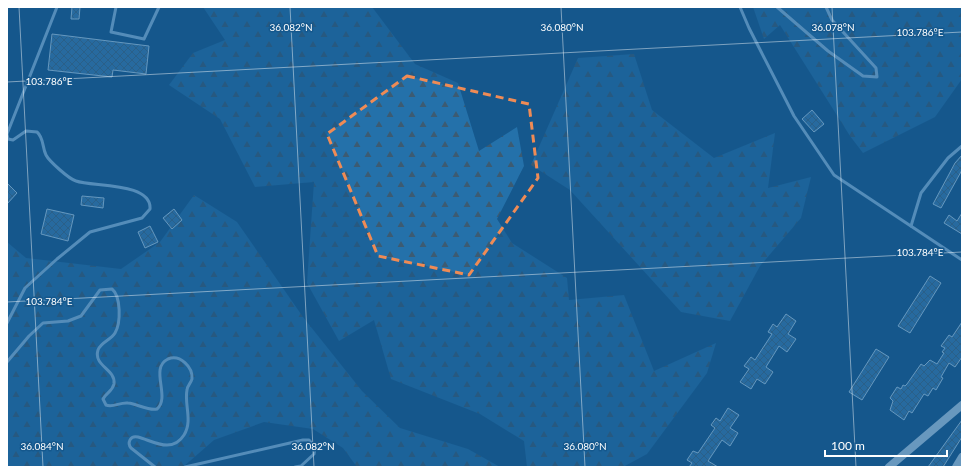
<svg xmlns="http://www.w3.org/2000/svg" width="969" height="474" font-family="Lato,sans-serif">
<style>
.forest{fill:url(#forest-firs)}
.building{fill:url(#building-cross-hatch);stroke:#c5e5fb}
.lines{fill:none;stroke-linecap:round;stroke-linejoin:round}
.lane{stroke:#9fcdf0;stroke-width:3}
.secondary{stroke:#cde6fb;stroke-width:8}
.marked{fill:none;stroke:#ef8b55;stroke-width:3;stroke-dasharray:8 5;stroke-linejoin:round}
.ticks{fill:none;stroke:#fff;stroke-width:1;stroke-opacity:0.45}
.ticks-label{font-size:10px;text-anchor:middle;fill:#fff;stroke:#15588d;stroke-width:3;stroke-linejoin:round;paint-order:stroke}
</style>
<defs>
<pattern id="forest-firs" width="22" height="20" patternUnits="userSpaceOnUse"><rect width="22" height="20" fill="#2471aa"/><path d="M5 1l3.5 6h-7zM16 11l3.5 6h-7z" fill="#3c5b72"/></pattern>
<pattern id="building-cross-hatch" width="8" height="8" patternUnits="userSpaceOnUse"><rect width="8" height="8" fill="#3d82b6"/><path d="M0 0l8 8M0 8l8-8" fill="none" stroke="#446a86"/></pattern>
</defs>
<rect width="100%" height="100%" fill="#15588d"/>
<g class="forest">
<polygon points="203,7 372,7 415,64 458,83 479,151 517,127 524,166 497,219 512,243 567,278 569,300 624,295 654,371 716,343 707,373 647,454 623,467 527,467 524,441 480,414 391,379 374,320 339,341 307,283 314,182 255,187 220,119 169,85 193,53 225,40"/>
<polygon points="753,7 962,7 962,79 935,117 863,153 850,136 780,25 764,39"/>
<polygon points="634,54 652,110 714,158 775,133 768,188 811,177 801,218 760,266 730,321 681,312 570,190 531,165 578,58"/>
<polygon points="194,195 237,222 303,317 362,391 400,428 468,449 500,467 357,467 343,448 313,429 264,422 214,440 183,467 7,467 7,242 26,258 121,269 160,242"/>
</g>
<g class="building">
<polygon points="72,7 80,7 79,19 71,19"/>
<polygon points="52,34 149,46 146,74 113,70 112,77 48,70"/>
<polygon points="812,110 824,124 814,132 802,119"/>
<polygon points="962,155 962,170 941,208 933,204 955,163"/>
<polygon points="7,183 17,193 7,204"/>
<polygon points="82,196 104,198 103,208 81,205"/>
<polygon points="47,209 74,215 68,241 41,234"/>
<polygon points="174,209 182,220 172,229 163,218"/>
<polygon points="962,213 962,234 944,223 949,215 957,221"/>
<polygon points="150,226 158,242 145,248 138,232"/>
<polygon points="930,276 941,283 910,333 898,326"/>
<polygon points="786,314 796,321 788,334 796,339 787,352 779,346 766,367 773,372 765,384 757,379 751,389 740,382 749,369 744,366 751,357 755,360 772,334 768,332 773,324 777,327"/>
<polygon points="962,322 962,357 955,367 949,363 941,377 943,378 936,390 933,388 928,396 924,394 912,413 909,411 904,420 890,410 893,401 890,398 897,387 901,389 903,385 905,386 907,384 921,364 924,366 930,360 937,364 944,353 942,352 945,348 941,346 949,335 952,337"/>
<polygon points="876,349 889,357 862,400 849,392"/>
<polygon points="728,408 739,415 730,428 738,433 730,446 722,440 708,461 718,467 689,467 692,463 687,460 693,451 698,453 715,428 711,425 716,418 720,421"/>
<polygon points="962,420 962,437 943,467 928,467"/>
</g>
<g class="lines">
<g class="lane">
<polyline points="116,7 111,32 144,39 159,7"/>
<polyline points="740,7 749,28 794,116 834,175 962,260"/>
<polyline points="777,7 828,51 863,76 877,77 876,68 832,20 826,7"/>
<polyline points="911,226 921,193 948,158 962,146"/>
<path d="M 7,323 L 25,288 L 57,259 L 90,232 L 142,218 L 150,209 C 152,182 93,187 76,181 C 69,179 49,161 46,155 C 42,147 44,138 37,132 L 26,131 L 13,140 L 8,139 L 7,134 L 57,7"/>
<path d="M 7,362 L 29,336 L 43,323 L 68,321 L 81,316 L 100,290 L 112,289 C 121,296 121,323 115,333 C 111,340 101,342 98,350 C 93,366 116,369 114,384 C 112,392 106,393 103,399 L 106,405 C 113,408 120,402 128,403 C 138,404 148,411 157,409 C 171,397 149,368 168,359 C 180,354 193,367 192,379 C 191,383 187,386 187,390 C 184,404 193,421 184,435 C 172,454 153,441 138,437 C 130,435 127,443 131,448 L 155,467"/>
<polyline points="185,467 303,440 309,440 315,447 314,454 301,466 295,467"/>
</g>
<g class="secondary">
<polyline points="889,467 962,405"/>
<polyline points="956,467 962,457"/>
</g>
</g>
<path d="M0 0H969V474H0ZM 407,76 L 529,104 L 538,178 L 469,275 L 378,256 L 327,134 Z" fill="#15588d" fill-opacity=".55" fill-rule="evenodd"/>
<path class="marked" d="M 407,76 L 529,104 L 538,178 L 469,275 L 378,256 L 327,134 Z"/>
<path class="ticks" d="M 19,7 L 43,467M 290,7 L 314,467M 561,7 L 585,467M 832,7 L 856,467M 7,82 L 962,32M 7,302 L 962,252"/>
<g class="ticks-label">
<text x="291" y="31">36.082°N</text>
<text x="562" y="31">36.080°N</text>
<text x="833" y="31">36.078°N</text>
<text x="920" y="36">103.786°E</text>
<text x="49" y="85">103.786°E</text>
<text x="920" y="256">103.784°E</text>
<text x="49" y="305">103.784°E</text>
<text x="42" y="450">36.084°N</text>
<text x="313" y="450">36.082°N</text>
<text x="585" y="450">36.080°N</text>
</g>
<rect width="969" height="474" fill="none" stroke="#ffffff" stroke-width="16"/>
<path d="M825 450v6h122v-6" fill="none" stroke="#ffffff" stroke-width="2"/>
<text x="831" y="450" font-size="12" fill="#ffffff" stroke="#15588d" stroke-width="3" paint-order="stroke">100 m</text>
</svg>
